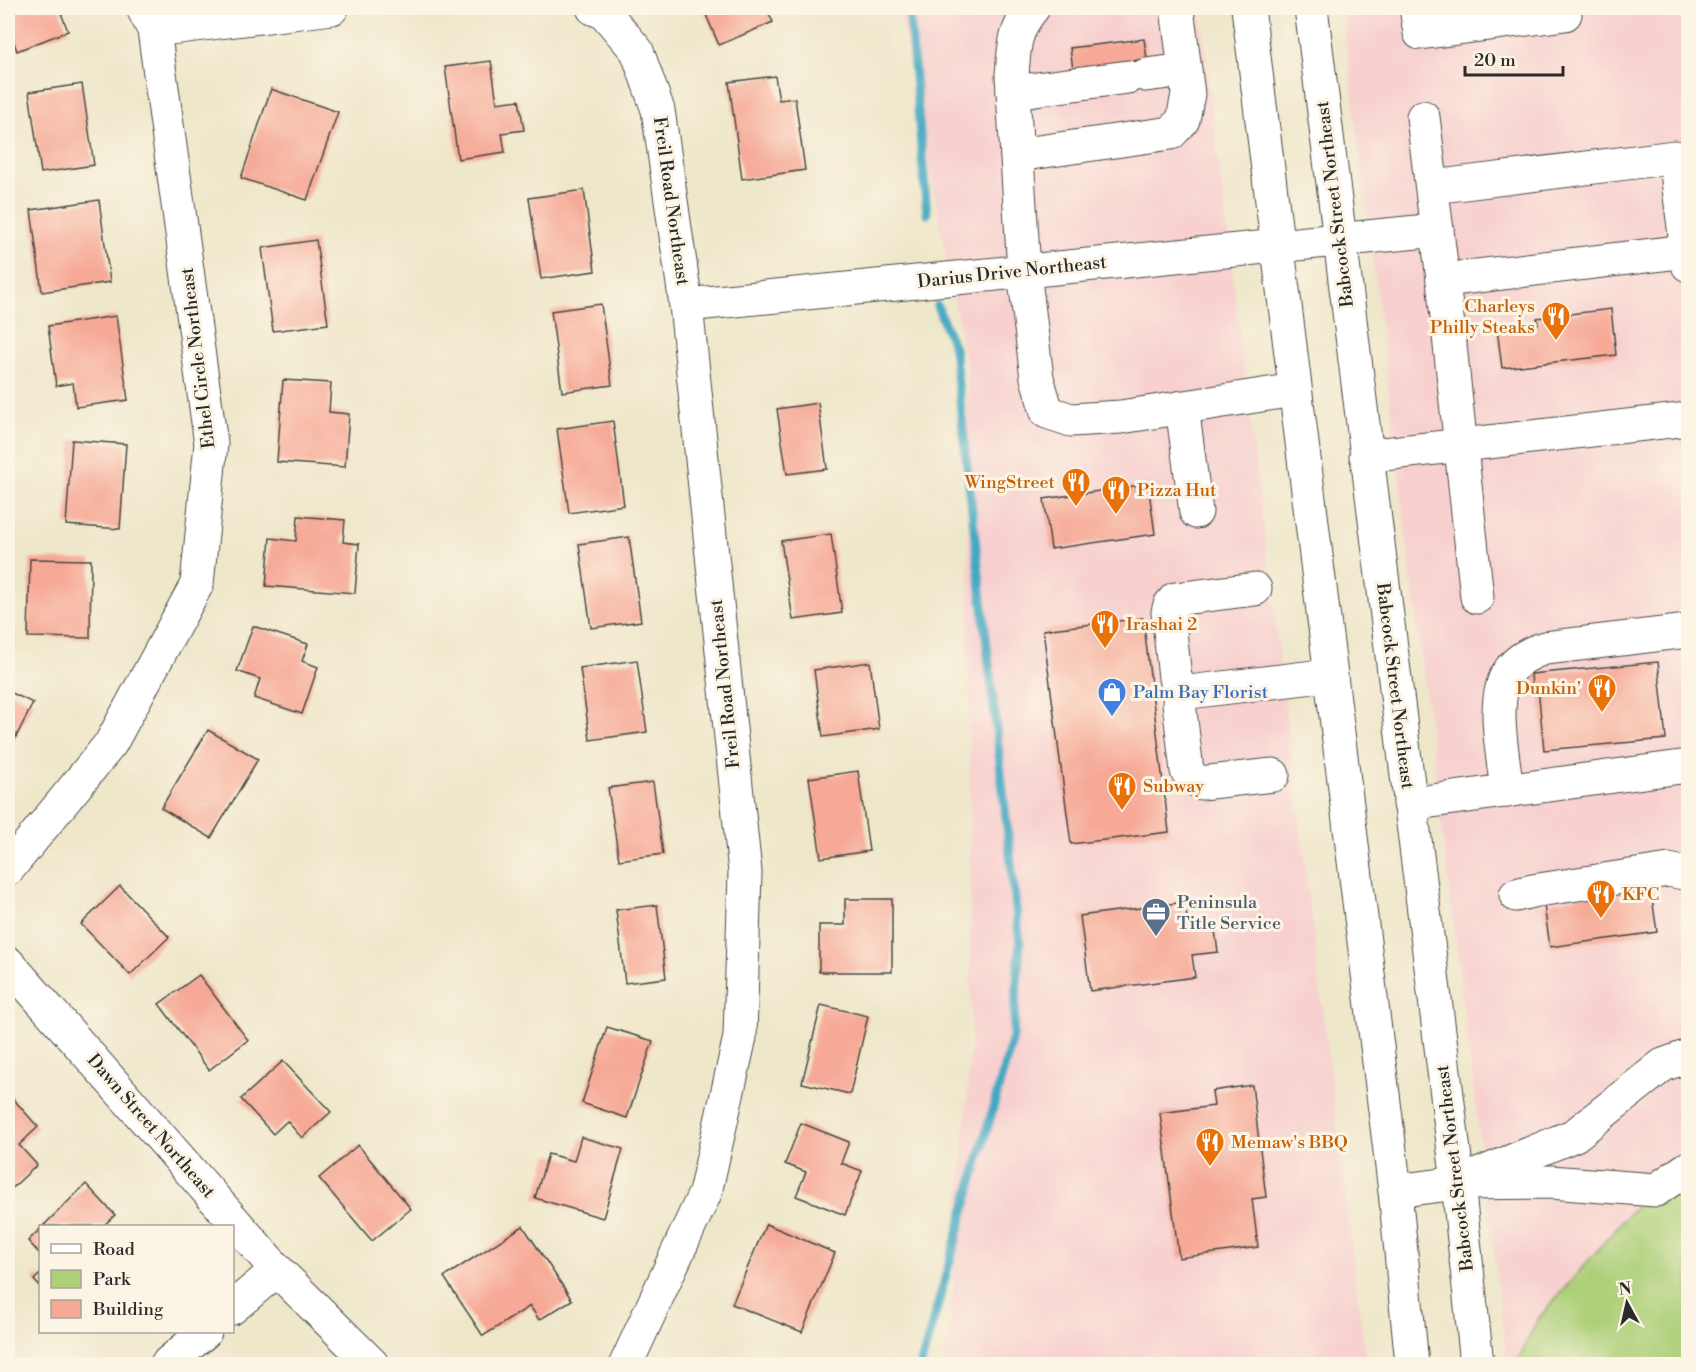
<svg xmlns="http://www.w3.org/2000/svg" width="1696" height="1372" font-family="'Libre Bodoni',serif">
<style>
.built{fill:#f7d0cf}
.green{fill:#adcf78;stroke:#6c7d52;stroke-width:1.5}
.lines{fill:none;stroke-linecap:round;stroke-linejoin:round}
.stream{stroke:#42a9c2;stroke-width:9}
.building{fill:#f6a996}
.minor-casing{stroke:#484743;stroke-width:35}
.major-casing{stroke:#484743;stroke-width:35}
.minor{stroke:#fff;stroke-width:33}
.major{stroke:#fff;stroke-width:33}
.labels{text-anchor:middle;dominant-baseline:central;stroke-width:6;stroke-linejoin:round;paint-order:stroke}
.street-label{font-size:18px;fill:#2b2b2b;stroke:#fcf5e5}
.food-label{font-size:18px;fill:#c56008;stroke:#fcf5e5;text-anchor:start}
.shop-label{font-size:18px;fill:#366cbe;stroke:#fcf5e5;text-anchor:start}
.service-label{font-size:18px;fill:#4e5e75;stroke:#fcf5e5;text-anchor:start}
</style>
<rect width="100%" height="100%" fill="#fcf5e5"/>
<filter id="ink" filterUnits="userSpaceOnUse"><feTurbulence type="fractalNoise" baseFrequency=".0167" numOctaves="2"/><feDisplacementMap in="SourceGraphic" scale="12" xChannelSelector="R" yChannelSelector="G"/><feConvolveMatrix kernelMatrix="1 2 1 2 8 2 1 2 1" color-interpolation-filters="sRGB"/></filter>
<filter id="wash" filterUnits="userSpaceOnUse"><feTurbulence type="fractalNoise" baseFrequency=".008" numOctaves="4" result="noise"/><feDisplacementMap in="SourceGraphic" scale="24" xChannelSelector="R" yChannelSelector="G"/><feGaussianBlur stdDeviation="1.35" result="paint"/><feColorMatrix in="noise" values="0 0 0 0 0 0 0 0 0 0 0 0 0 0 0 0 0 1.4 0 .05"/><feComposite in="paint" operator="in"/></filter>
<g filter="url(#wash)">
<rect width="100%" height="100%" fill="#efe7ca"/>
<g class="built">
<polygon points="899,8 1200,8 1366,1364 944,1364 943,1353 949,1343 971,1044 967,368"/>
<polygon points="1342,8 1688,8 1688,1188 1639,1202 1538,1319 1516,1364 1507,1364"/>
</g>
<polygon class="green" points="1688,1188 1688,1364 1516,1364 1538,1319 1639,1202"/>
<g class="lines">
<g class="stream">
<polyline points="909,8 927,214"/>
<polyline points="921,1364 1013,1037 1020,944 954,348 937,306"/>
</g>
</g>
<g id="blocks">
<g class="building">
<polygon points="8,8 59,8 68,31 17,51 8,26"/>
<polygon points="703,8 766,8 773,22 719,45"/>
<polygon points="1144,39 1147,59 1073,69 1070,48"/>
<polygon points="491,61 497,103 519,100 524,130 502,133 505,152 458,159 445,67"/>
<polygon points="775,76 779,100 795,98 805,170 742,179 729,82"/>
<polygon points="82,84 94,165 41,173 29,92"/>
<polygon points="271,89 338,112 307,200 241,178"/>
<polygon points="584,190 595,271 541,279 529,198"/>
<polygon points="99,200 110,282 42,292 31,210"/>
<polygon points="316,240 328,324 273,331 262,248"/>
<polygon points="601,304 612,385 562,392 551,311"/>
<polygon points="1611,309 1616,355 1502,368 1497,329 1538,324 1537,318"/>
<polygon points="116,316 128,400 76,407 73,383 56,386 48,326"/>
<polygon points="283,380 331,383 329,412 349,414 345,467 277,462"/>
<polygon points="818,403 827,469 787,474 777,409"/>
<polygon points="613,421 624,505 569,513 557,429"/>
<polygon points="72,440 126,444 120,529 66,525"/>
<polygon points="1148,484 1155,534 1051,549 1044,499"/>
<polygon points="298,516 345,520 343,542 359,544 355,593 266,586 270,538 296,541"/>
<polygon points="831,534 842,613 793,620 781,541"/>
<polygon points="629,537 641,621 591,628 579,544"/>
<polygon points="30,559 91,560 90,638 28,637"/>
<polygon points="1143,618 1169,832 1071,844 1043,630"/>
<polygon points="253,626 308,644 302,661 318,667 302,714 254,698 260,679 237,671"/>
<polygon points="637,660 647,732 590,740 580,668"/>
<polygon points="870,662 879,729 823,737 814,670"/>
<polygon points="1658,662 1666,739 1544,750 1538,687 1532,687 1531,674"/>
<polygon points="8,691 33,703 11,747 8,745"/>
<polygon points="208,730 258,759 211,838 161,808"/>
<polygon points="858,771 869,851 821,858 809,778"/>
<polygon points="653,782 663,854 619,860 608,788"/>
<polygon points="120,886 169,937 130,975 81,924"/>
<polygon points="1613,888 1614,895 1651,891 1657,932 1550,947 1544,905"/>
<polygon points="845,899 892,899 892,972 819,972 819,925 845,925"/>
<polygon points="1185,902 1188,927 1214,923 1218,952 1192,955 1195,977 1090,991 1080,916"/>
<polygon points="657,905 666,978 625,983 616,910"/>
<polygon points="199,975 248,1040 209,1070 159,1004"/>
<polygon points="821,1005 868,1016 850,1094 802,1083"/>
<polygon points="607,1027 653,1041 627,1118 582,1103"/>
<polygon points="283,1061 331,1112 302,1138 287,1121 273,1134 241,1099"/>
<polygon points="1252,1085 1266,1197 1252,1199 1258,1247 1179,1258 1160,1113 1214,1106 1212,1091"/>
<polygon points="8,1093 38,1127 19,1145 37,1165 8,1192"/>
<polygon points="801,1123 849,1142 841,1163 862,1171 845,1215 796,1196 806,1172 785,1164"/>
<polygon points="581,1137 623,1149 603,1218 535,1198 548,1154 574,1161"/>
<polygon points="358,1145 411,1209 372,1241 319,1178"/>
<polygon points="86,1184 115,1215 103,1226 43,1226"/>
<polygon points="766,1224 835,1253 802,1332 732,1304"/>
<polygon points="523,1226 572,1300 539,1320 530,1306 483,1336 444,1277"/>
<polygon points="40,1229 40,1254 28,1241"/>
<polygon points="40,1274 40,1287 34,1280"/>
</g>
</g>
</g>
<g filter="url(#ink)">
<use href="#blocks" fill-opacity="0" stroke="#484743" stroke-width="1.5"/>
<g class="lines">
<g class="minor-casing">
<g id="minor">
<polyline points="593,8 605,13 637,51 658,110 686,305 745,872 740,1037 705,1193 626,1364"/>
<path d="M 1033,8 C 1014,30 1014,47 1012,76 L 1024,271 L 1037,378 L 1047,412 L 1071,420 L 1121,417 L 1294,390"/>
<polyline points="1416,8 1420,33 1565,14 1564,8"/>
<polyline points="154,30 332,8"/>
<polyline points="1146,75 1185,70"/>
<polyline points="1013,92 1128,77"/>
<polyline points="1423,117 1443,280 1687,251 1688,265"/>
<polyline points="1017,155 1171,133 1183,120 1188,94 1177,8"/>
<polyline points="1432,187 1675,157 1687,251"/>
<polyline points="1443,280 1477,597"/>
<polyline points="686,305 1437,230"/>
<polyline points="1182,407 1196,512"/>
<polyline points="1366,456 1688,419"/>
<polyline points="1255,589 1175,599 1170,605 1168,612 1175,678 1180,687 1189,692 1330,675"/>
<polyline points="1189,692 1182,697 1179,703 1187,771 1193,778 1201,783 1273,775"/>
<path d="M 1507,791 C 1504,757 1489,699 1510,670 C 1518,659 1532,652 1545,648 L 1688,631"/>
<polyline points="1410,804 1688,766"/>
<polyline points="8,869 111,743 197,584 211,444 154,30 143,8"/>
<polyline points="1516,895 1532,891 1669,870 1688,874"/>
<polyline points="8,963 277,1270 372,1364"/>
<polyline points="1473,1177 1575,1135 1663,1065 1688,1056"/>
<polyline points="1395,1191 1458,1183 1550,1182 1656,1190 1688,1168"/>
<polyline points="232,1308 277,1270"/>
<polyline points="167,1364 205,1332"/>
</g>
</g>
<g class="major-casing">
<g id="major">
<polyline points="1248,8 1395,1191 1412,1364"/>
<polyline points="1311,8 1458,1183 1477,1364"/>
</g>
</g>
<use href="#minor" class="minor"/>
<use href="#major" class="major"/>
</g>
</g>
<defs>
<g id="restaurant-pin" transform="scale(1.5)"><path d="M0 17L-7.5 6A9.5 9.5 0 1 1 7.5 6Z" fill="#e8710a" stroke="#fcf5e5"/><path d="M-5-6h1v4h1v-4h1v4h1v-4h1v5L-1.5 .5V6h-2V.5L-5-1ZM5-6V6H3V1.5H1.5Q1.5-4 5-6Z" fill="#fff"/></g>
<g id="shop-pin" transform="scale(1.5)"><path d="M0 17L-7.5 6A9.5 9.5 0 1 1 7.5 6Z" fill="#3f7fe0" stroke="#fcf5e5"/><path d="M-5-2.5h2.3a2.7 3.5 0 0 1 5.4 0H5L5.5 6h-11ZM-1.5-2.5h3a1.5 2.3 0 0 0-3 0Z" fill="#fff"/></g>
<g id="office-pin" transform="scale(1.5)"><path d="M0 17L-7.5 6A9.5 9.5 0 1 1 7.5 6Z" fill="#5c6f8a" stroke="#fcf5e5"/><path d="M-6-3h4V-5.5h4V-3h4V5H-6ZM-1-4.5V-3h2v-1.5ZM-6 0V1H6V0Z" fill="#fff"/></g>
</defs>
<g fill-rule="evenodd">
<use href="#restaurant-pin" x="1556" y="316"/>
<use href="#restaurant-pin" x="1076" y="482"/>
<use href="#restaurant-pin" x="1116" y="490"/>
<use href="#restaurant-pin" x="1105" y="624"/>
<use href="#restaurant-pin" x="1602" y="688"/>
<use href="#shop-pin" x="1112" y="692"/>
<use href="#restaurant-pin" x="1122" y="786"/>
<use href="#restaurant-pin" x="1601" y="894"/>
<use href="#office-pin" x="1156" y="912"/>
<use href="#restaurant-pin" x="1210" y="1142"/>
</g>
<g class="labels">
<g class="street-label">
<text transform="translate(671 201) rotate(82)">Freil Road Northeast</text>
<text transform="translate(1335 204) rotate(-97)">Babcock Street Northeast</text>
<text transform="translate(1012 272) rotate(-6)">Darius Drive Northeast</text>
<text transform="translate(198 358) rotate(-97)">Ethel Circle Northeast</text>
<text transform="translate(725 684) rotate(-96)">Freil Road Northeast</text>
<text transform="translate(1395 686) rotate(83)">Babcock Street Northeast</text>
<text transform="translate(151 1126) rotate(49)">Dawn Street Northeast</text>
<text transform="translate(1455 1168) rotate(-97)">Babcock Street Northeast</text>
</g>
<g class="food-label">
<text x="1535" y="306" text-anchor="end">Charleys<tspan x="1535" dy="21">Philly Steaks</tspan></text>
<text x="1055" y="482" text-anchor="end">WingStreet</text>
<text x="1137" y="490">Pizza Hut</text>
<text x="1126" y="624">Irashai 2</text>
<text x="1581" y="688" text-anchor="end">Dunkin'</text>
<text x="1143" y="786">Subway</text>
<text x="1622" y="894">KFC</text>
<text x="1231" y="1142">Memaw's BBQ</text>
</g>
<g class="shop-label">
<text x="1133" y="692">Palm Bay Florist</text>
</g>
<g class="service-label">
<text x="1177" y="902">Peninsula<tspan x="1177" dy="21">Title Service</tspan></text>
</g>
</g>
<rect width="1696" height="1372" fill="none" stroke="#fcf5e5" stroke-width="30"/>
<rect x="39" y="1225" width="195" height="108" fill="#fcf5e5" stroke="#a8a49b" stroke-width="1.5"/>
<rect x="51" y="1244" width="30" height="9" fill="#ffffff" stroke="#a8a49b" stroke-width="1.5"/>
<text x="93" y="1255" font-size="18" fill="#2b2b2b">Road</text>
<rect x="51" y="1270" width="30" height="18" fill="#adcf78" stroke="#a8a49b" stroke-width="1.5"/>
<text x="93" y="1285" font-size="18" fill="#2b2b2b">Park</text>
<rect x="51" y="1300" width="30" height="18" fill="#f6a996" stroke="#a8a49b" stroke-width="1.5"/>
<text x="93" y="1315" font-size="18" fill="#2b2b2b">Building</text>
<g transform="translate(1627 1303) rotate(352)" stroke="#fcf5e5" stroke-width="4.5" paint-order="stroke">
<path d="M0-4.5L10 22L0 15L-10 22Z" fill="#2b2b2b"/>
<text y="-9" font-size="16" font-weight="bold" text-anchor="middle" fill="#2b2b2b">N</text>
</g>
<path d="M1465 66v9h98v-9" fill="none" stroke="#2b2b2b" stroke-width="3"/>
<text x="1474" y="66" font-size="18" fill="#2b2b2b" stroke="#fcf5e5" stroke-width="4.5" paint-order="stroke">20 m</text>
</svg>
